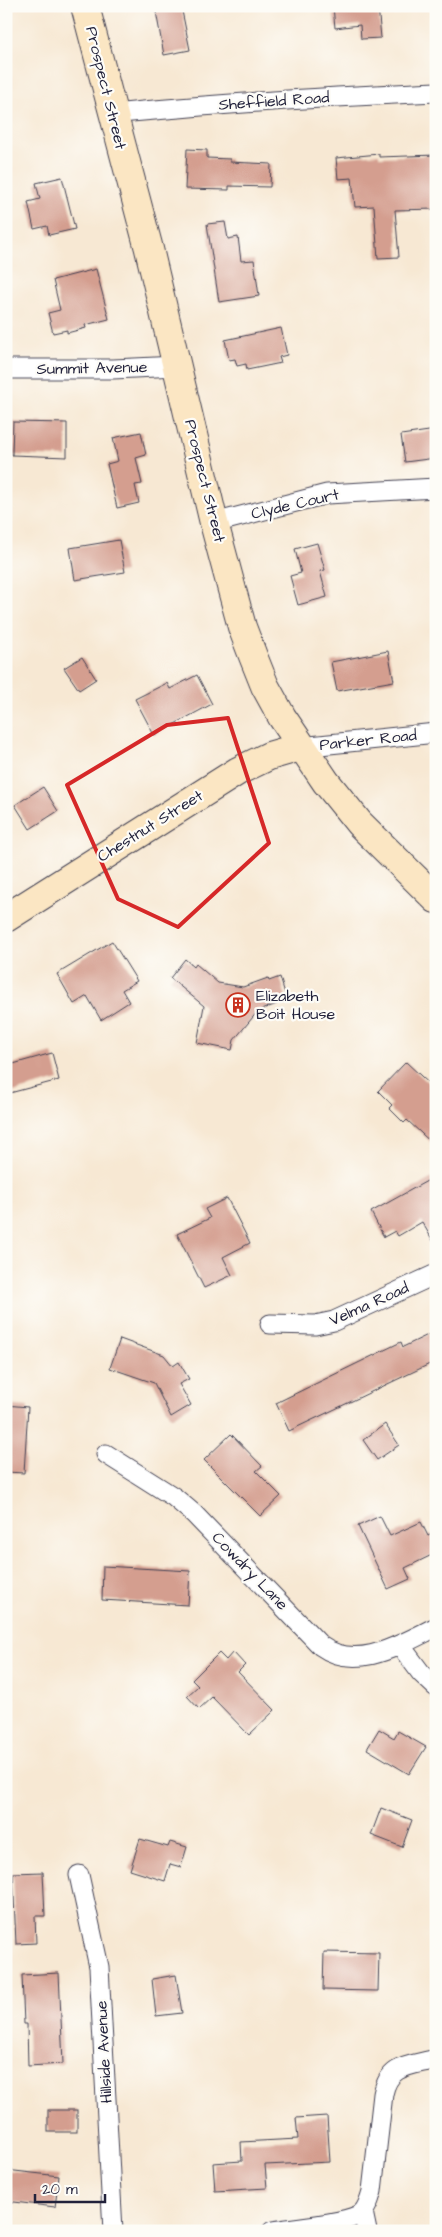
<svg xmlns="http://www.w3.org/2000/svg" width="442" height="2237" font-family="'Architects Daughter',sans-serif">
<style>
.building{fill:#d49e8f}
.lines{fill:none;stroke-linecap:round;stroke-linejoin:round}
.street-casing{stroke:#424052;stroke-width:21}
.secondary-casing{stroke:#424052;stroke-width:30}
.street{stroke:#fff;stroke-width:19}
.secondary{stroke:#fbe6c3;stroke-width:28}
.marked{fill:none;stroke:#d62828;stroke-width:4;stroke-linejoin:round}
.labels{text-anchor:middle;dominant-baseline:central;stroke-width:4.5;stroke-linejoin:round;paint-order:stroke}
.street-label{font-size:16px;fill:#22223b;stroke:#fdfcf7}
.poi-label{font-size:16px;fill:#22223b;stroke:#fdfcf7;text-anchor:start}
</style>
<rect width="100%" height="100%" fill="#fdfcf7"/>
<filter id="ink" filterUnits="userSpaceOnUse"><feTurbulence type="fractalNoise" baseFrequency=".02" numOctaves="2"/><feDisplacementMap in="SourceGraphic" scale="10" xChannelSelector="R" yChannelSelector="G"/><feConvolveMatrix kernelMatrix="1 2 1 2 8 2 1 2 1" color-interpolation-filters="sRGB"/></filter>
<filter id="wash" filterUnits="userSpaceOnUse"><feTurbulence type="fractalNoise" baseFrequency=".0096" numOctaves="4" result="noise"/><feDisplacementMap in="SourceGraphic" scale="20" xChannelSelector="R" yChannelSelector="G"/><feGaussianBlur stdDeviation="1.12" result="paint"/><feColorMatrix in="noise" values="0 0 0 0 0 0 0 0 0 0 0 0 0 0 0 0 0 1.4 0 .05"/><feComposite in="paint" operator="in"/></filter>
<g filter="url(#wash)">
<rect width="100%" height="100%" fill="#f7e8d3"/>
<g id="blocks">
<g class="building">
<polygon points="155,6 181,6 190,50 164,55"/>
<polygon points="333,6 378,6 381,38 361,39 360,25 335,28"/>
<polygon points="187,149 207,150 207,158 230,159 230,162 271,164 270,187 229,186 229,190 185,189"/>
<polygon points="379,154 379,157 436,155 436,209 395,210 399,257 378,258 374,206 355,207 352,178 338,179 336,158"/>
<polygon points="62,177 75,229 49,235 47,226 34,229 28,202 40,199 36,183"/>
<polygon points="225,222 228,239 238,237 241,261 254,260 259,296 219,302 207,224"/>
<polygon points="96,269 109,319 85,325 86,328 67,333 67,330 53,333 48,313 60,310 53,280"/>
<polygon points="281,328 287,355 279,357 281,363 247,370 246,364 237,366 235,359 229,360 225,340"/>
<polygon points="13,422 67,423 67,457 12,455"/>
<polygon points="436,430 436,458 405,462 401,435"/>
<polygon points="141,432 146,455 136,458 142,484 135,485 139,503 117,508 107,464 118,461 113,438"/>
<polygon points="119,540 125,572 75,580 70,548"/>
<polygon points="317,543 325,570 320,571 327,597 298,605 290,576 301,573 295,549"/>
<polygon points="388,651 394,681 337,691 331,662"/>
<polygon points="82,657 96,679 79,690 64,668"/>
<polygon points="197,675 212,704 154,735 135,699 167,683 170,689"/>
<polygon points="43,787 58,811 30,829 15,805"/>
<polygon points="112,941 137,981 122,990 129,1002 101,1020 87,996 74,1004 57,974"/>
<polygon points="185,959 194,967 196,964 218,983 243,987 268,978 269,981 280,977 286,997 276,1001 277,1004 258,1011 234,1040 232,1050 197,1043 204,1006 170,978"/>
<polygon points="52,1053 59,1080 6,1094 6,1066"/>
<polygon points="406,1062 436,1090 436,1147 407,1120 404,1123 389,1108 392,1105 378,1091"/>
<polygon points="436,1176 436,1246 422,1222 398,1236 395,1231 384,1237 371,1212"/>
<polygon points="227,1198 250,1243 223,1257 232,1275 204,1288 177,1234 210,1218 205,1209"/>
<polygon points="436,1331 436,1361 289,1431 276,1403 401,1342 403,1347"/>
<polygon points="120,1339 164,1355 173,1366 179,1362 189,1379 179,1384 191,1405 171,1417 154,1383 110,1368"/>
<polygon points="6,1405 28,1407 24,1473 6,1472"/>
<polygon points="385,1424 399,1445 377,1460 363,1440"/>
<polygon points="231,1434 262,1466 256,1471 281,1496 260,1516 204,1460"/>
<polygon points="380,1516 390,1536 421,1522 428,1536 436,1532 436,1553 405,1568 410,1579 388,1589 358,1526"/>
<polygon points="103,1566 190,1571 188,1605 102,1600"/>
<polygon points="233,1652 245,1665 238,1672 275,1710 249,1735 212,1697 199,1709 187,1696 198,1686 192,1680 219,1653 226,1660"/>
<polygon points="379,1729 394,1738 398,1731 426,1747 409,1774 367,1749"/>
<polygon points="381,1808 412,1820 402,1847 371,1835"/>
<polygon points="140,1839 168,1847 170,1842 187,1847 181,1867 170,1864 165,1881 130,1870"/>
<polygon points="43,1872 45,1916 35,1916 36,1943 16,1944 13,1873"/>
<polygon points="324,1952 379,1953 378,1991 323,1990"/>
<polygon points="59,1973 63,2064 28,2066 27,2024 24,2024 22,1975"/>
<polygon points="176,1975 182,2013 156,2016 152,1979"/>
<rect x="48" y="2110" width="29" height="22"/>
<polygon points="327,2116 330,2162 265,2165 267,2188 215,2191 213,2163 242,2161 241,2142 298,2139 296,2118"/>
<polygon points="6,2170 59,2176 55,2207 6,2201"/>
</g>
</g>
</g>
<g filter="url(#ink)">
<use href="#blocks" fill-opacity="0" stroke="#424052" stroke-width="1"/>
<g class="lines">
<g class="street-casing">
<g id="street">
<path d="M 112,114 C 220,103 328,97 436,92"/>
<polyline points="6,369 113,369 177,366"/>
<polyline points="214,523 327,494 436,488"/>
<polyline points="300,747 436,733"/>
<polyline points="270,1324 315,1325 334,1321 436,1274"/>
<path d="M 106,1454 L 174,1497 L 194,1514 L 321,1646 C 357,1672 401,1644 436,1627"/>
<polyline points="400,1645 421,1673 436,1687"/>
<polyline points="79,1875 99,1967 113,2231"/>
<polyline points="363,2212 367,2231"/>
<path d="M 272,2231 C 290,2228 352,2223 363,2212 C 368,2206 370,2198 372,2191 L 383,2094 C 389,2064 410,2066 436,2059"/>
</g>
</g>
<g class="secondary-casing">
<g id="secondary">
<polyline points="85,6 149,249 214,523 242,627 253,656 265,686 282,717 326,782 359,823 436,899"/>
<polyline points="6,918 238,771 269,756 300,747"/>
</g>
</g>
<use href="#street" class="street"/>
<use href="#secondary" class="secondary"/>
</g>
</g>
<path class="marked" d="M 228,718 L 269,843 L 178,927 L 118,899 L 67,785 L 167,725 Z"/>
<defs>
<g id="building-ring" transform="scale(1.25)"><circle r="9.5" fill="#fdfcf7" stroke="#c8321e" stroke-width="1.5"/><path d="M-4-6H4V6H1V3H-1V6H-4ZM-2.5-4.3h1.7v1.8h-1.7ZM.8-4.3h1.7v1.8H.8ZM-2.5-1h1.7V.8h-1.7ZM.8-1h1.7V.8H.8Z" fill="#c8321e"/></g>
</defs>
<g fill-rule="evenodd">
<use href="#building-ring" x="238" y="1005"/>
</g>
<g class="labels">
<g class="street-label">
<text transform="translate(106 88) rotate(76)">Prospect Street</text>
<text transform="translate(274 101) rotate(-4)">Sheffield Road</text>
<text transform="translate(92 368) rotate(-1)">Summit Avenue</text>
<text transform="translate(205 481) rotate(76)">Prospect Street</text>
<text transform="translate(295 504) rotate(-13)">Clyde Court</text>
<text transform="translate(368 740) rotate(-6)">Parker Road</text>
<text transform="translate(150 826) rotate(-32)">Chestnut Street</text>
<text transform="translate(369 1304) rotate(-24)">Velma Road</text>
<text transform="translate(250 1571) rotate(46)">Cowdry Lane</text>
<text transform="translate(104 2052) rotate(-93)">Hillside Avenue</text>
</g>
<g class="poi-label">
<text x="256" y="996">Elizabeth<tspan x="256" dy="18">Boit House</tspan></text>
</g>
</g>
<rect width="442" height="2237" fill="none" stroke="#fdfcf7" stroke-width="25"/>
<path d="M35 2194v8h70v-8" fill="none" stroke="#22223b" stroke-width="2.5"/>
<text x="42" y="2194" font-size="15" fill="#22223b" stroke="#fdfcf7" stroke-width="4" paint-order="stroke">20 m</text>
</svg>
